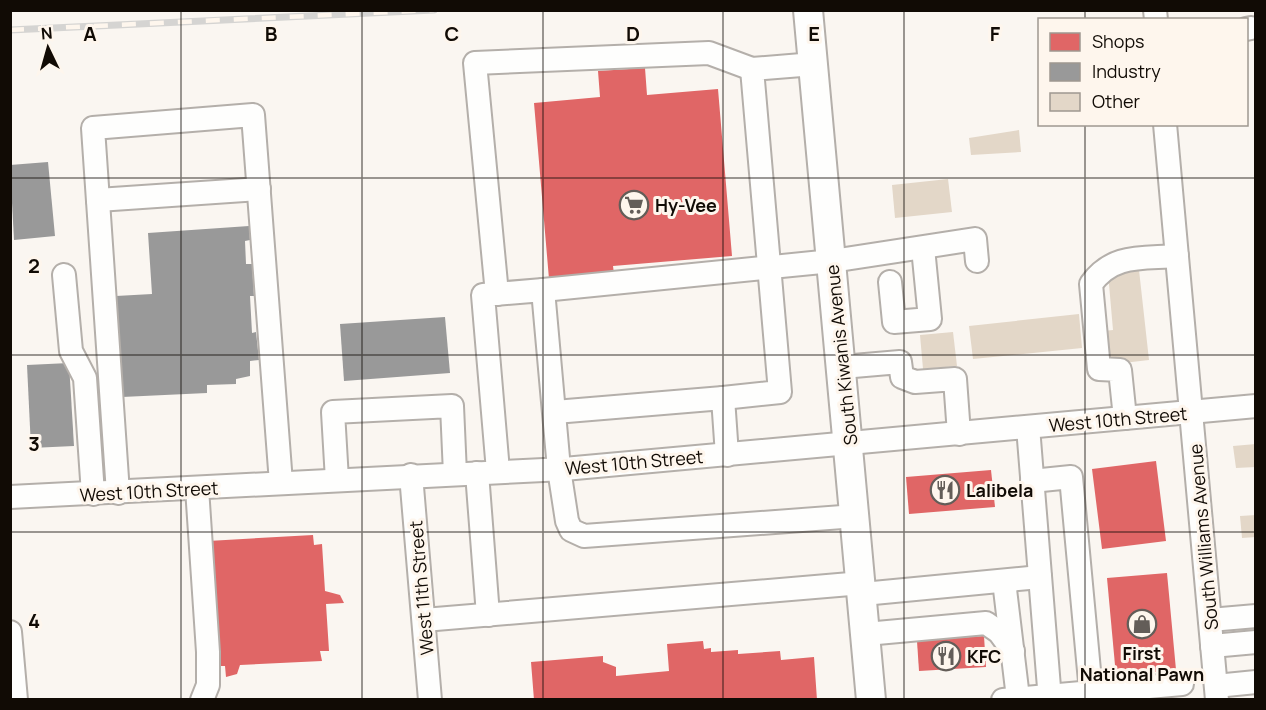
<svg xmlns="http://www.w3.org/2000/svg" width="1266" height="710" font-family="Manrope,sans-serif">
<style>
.shops{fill:#e06666}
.industry{fill:#999}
.building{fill:#e3d7c8}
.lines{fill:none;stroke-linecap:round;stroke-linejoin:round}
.minor-casing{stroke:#b4afaa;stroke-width:26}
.major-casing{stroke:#b4afaa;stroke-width:32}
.minor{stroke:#fefefd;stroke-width:22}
.major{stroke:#fefefd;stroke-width:28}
.rail-casing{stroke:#d5d4d2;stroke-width:7}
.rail{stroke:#fef6ed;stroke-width:4.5;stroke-dasharray:14;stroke-linecap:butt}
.grid{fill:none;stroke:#110b05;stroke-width:1.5;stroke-opacity:0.55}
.labels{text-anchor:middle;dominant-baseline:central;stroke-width:6;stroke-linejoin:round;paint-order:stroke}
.poi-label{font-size:18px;font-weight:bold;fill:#110b05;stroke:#fef6ed;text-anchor:start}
.street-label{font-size:18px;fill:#110b05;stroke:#fef6ed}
.grid-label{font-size:20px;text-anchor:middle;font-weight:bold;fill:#110b05;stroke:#fef6ed;stroke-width:6;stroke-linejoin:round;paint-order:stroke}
</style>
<rect width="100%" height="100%" fill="#faf6f1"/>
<g class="shops">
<polygon points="645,68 647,95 718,89 732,256 613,266 614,274 549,279 534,103 600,97 598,71"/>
<polygon points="1156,461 1166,541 1102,549 1092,469"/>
<polygon points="991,470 995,507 909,514 906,477"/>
<polygon points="313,535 314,545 322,544 325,591 340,595 344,603 326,604 329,651 320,651 322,661 240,665 237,674 226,677 225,666 216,666 208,541"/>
<polygon points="1167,573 1176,670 1116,676 1107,578"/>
<polygon points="984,636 986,667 919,671 917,641"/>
<polygon points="703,641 704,649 711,648 711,652 738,650 738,654 780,651 781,660 814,657 817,700 534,700 531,662 603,656 603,662 616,667 616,676 669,671 667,644"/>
</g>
<g class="industry">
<polygon points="48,162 55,236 14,240 10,165"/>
<polygon points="249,226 250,240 245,241 246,264 252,264 254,296 250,296 252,333 256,332 259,360 250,361 250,376 236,379 236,384 207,385 207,393 122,397 116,296 152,294 148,233"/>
<polygon points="445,317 450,373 344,381 340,324"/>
<polygon points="69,363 74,446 31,448 27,365"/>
</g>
<g class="building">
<polygon points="1019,130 1021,152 971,155 969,138"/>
<polygon points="948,179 952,212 895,218 892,185"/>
<polygon points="1139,270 1149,360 1106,365 1103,331 1113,330 1108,273"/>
<polygon points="1079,314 1082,348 973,359 969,326"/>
<polygon points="953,332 957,366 923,369 920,335"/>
<polygon points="1256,444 1256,467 1236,468 1233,446"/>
<polygon points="1256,515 1256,537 1242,538 1240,516"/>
<polygon points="1256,620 1256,636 1238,638 1237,622"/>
</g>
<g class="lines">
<g class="minor-casing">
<g id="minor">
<polyline points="1155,10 1156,20"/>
<polyline points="1246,29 1251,28"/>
<polyline points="1165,124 1217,700"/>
<polyline points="98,200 259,189"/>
<polyline points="64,275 71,351 85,378 93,494"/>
<polyline points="890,282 894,322 930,319 923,248"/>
<polyline points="543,290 832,261 975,239 977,261"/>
<polyline points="497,294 475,63 709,53 752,69"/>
<polyline points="842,367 900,362 902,377 915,382 955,379 959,434"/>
<polyline points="723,398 780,392 752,69 814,64"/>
<polyline points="555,412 723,398 727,455"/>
<path d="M 1125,418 L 1120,370 L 1099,369 L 1091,284 C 1113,253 1143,259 1177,256"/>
<polyline points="1028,427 1050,700"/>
<polyline points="498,471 483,295 543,290 559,469 567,521 571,530 584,536 856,516"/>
<polyline points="477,473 488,615"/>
<polyline points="411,475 430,700"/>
<polyline points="337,480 333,412 452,406 455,474"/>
<polyline points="1032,481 1071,477 1091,692"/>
<polyline points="197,488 208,652 208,685 202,700"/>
<polyline points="118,493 93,128 253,115 281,483"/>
<polyline points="10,497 564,469 1256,406"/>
<polyline points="1004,581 1018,698"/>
<polyline points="863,594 1040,577"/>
<polyline points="424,620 862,583"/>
<polyline points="1210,620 1256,616"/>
<polyline points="10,632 16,700"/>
<polyline points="866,634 986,623 999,632 1013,651"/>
<polyline points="1212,646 1256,642"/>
<polyline points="1216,686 1256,682"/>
<polyline points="1003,700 1182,684"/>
</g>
</g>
<g class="major-casing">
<polyline id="major" points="808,10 871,700"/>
</g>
<use href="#minor" class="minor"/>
<use href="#major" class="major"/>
<g class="rail-casing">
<polyline id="rail" points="10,30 434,10"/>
</g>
<use href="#rail" class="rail"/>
</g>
<path class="grid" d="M 181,10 L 181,700M 362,10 L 362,700M 543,10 L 543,700M 723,10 L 723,700M 904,10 L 904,700M 1085,10 L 1085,20M 1085,124 L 1085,700M 10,178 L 1256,178M 10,355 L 1256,355M 10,532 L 1256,532"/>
<defs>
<g id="supermarket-ring" transform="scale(1.5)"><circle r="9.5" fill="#fef6ed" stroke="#635d58" stroke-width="1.5"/><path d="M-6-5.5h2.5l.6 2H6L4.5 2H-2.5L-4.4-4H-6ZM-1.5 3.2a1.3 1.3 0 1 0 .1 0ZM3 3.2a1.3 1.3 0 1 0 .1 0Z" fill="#635d58"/></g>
<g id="restaurant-ring" transform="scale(1.5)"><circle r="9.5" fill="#fef6ed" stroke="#635d58" stroke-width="1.5"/><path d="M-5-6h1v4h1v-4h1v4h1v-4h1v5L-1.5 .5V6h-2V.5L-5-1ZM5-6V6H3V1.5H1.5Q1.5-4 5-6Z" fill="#635d58"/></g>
<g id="shop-ring" transform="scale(1.5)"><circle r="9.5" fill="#fef6ed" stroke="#635d58" stroke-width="1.5"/><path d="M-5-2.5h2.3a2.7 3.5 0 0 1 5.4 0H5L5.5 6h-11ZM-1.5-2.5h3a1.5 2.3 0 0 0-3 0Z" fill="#635d58"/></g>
</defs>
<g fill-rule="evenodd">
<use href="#supermarket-ring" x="634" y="205"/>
<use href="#restaurant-ring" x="945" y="490"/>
<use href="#shop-ring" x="1142" y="624"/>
<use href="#restaurant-ring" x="946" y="656"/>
</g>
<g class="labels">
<g class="poi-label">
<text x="655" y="205">Hy-Vee</text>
<text x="966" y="490">Lalibela</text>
<text x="1142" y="653" text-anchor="middle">First<tspan x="1142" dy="21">National Pawn</tspan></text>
<text x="967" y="656">KFC</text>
</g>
<g class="street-label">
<text transform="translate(841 355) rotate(-96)">South Kiwanis Avenue</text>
<text transform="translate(1118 419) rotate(-5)">West 10th Street</text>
<text transform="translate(634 462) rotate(-5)">West 10th Street</text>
<text transform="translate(149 491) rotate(-3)">West 10th Street</text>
<text transform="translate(1203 537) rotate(-95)">South Williams Avenue</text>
<text transform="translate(421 588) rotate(-95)">West 11th Street</text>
</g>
</g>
<g class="grid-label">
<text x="90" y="41">A</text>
<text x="271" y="41">B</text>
<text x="452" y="41">C</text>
<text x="633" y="41">D</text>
<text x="814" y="41">E</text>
<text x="995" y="41">F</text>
<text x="34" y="273">2</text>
<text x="34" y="451">3</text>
<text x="34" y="628">4</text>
</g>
<rect width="1266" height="710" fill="none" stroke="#110b05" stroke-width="24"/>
<rect x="1038" y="18" width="210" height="108" fill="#fef6ed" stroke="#9f9890" stroke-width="1.5"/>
<rect x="1050" y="33" width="30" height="18" fill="#e06666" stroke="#9f9890" stroke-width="1.5"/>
<text x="1092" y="48" font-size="18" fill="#110b05">Shops</text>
<rect x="1050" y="63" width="30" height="18" fill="#999999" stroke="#9f9890" stroke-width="1.5"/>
<text x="1092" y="78" font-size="18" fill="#110b05">Industry</text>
<rect x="1050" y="93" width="30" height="18" fill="#e3d7c8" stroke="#9f9890" stroke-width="1.5"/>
<text x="1092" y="108" font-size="18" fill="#110b05">Other</text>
<g transform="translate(48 48) rotate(355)" stroke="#fef6ed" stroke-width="4.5" paint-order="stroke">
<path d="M0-4.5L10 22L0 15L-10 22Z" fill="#110b05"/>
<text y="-9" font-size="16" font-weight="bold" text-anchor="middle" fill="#110b05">N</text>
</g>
</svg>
